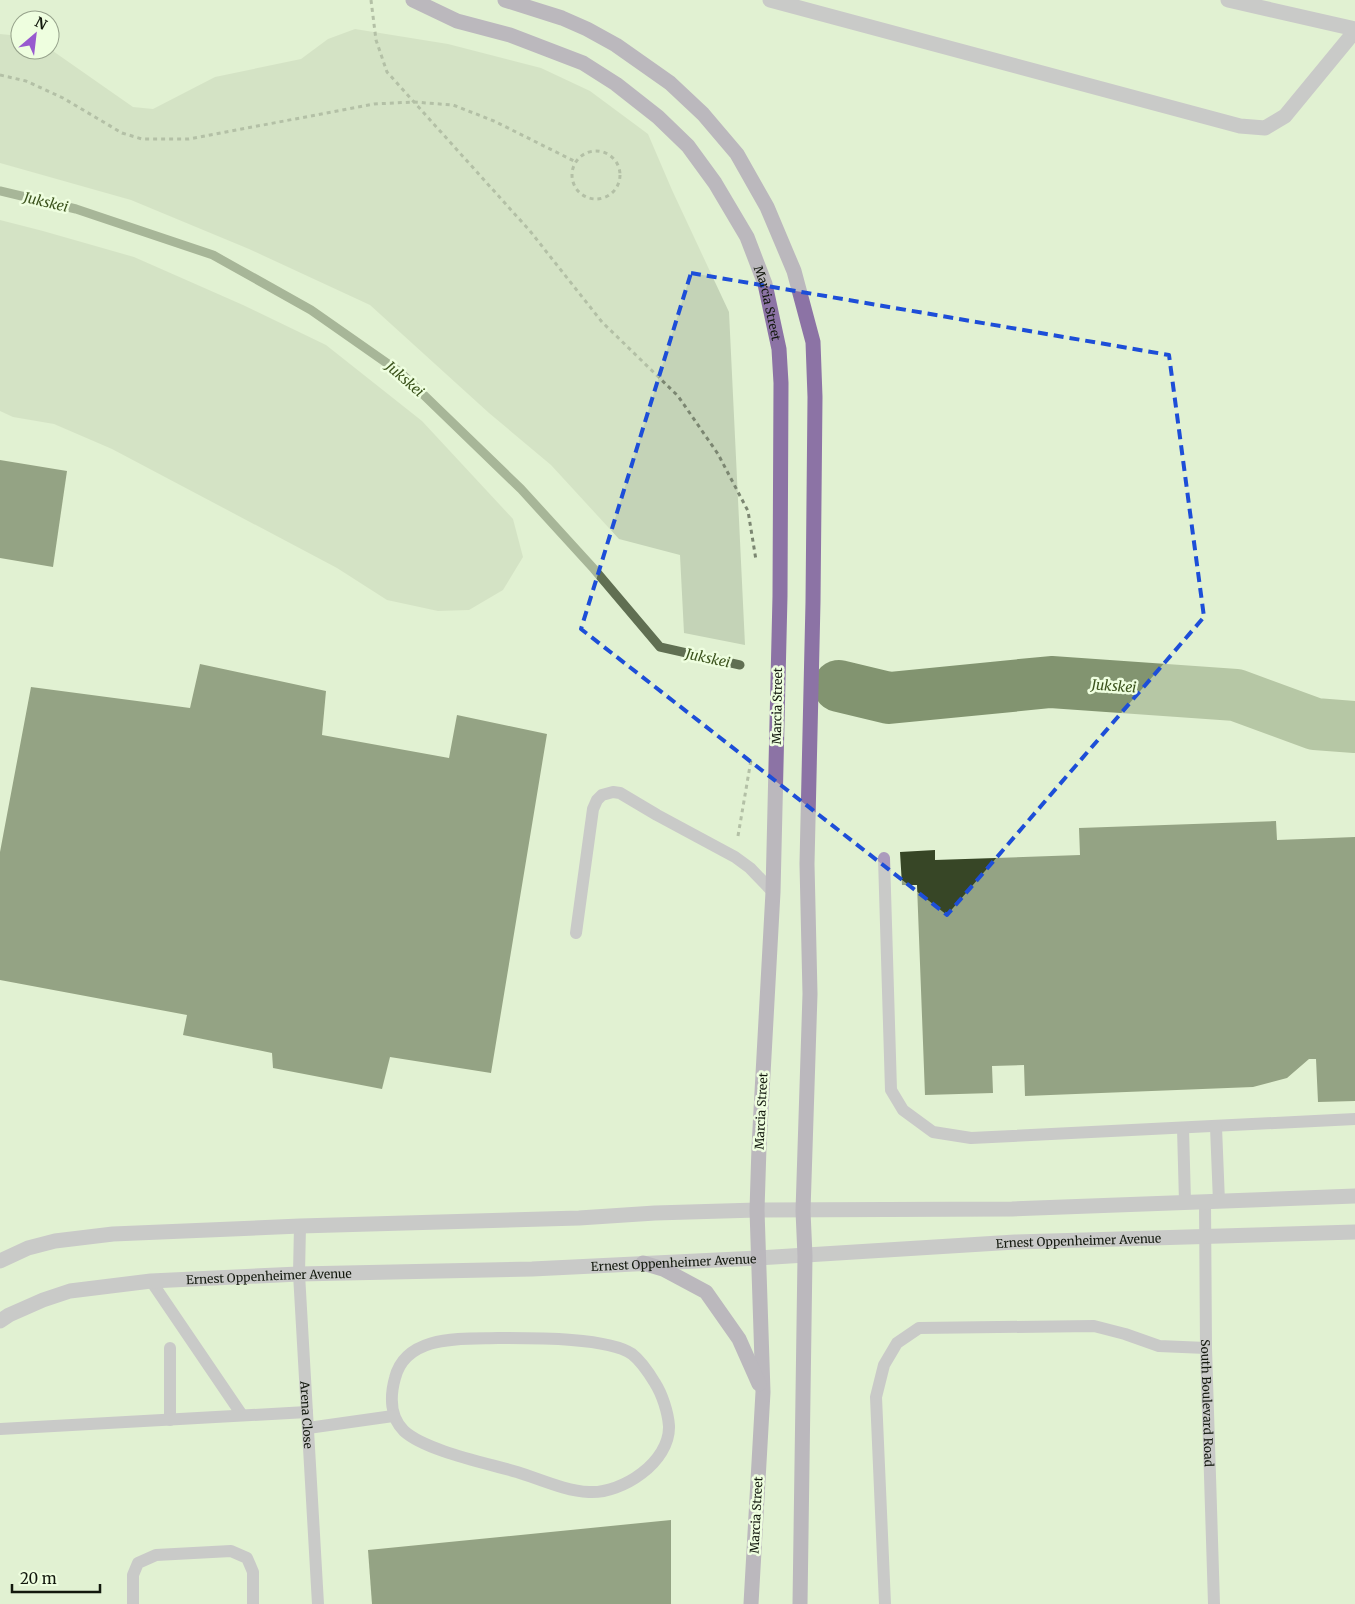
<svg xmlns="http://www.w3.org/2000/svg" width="1355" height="1604" font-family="Merriweather,serif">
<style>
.green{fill:#c4d3b7}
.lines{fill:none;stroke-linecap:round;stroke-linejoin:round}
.stream{stroke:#606f52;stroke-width:9}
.river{stroke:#829470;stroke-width:52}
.building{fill:#374626}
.path{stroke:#7b8671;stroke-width:3;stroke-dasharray:4 4;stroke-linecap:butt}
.service{stroke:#ab9bbd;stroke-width:12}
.minor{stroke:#ab9bbd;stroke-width:15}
.tertiary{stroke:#ab9bbd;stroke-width:15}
.secondary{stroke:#8c73a5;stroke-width:15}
.marked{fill:none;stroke:#1d4ed8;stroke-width:4;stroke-dasharray:10 6;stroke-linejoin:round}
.labels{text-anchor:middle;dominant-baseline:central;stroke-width:5;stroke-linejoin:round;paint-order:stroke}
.street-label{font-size:12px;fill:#12180d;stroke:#eefedf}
.water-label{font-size:14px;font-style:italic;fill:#3a521b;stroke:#eefedf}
</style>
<rect width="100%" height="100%" fill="#e1f1d2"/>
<g class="green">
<polygon points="355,29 448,44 541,68 590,91 648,134 672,190 729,312 745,645 684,633 680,555 619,539 551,465 489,413 370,305 249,249 131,200 0,163 0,34 20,36 20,50 50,49 133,107 153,109 215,77 301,59 328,39"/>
<polygon points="0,220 43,231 134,257 243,305 326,345 422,421 513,519 523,557 503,590 469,610 438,611 387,600 337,568 112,449 54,424 13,417 0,411"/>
</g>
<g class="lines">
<polyline class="stream" points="0,191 76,209 213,255 311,310 401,373 521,489 594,569 660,647 740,665"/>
<polyline class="river" points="839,686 889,698 1051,682 1236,695 1315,724 1355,727"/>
</g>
<g class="building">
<polygon points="0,460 67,471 53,567 0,558"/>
<polygon points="200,664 326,691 322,735 449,758 457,715 547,734 491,1073 390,1057 382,1089 273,1068 272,1053 183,1035 187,1015 0,980 0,852 31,687 190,708"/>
<polygon points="1276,821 1277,840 1355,837 1355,1101 1318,1102 1316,1059 1309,1059 1287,1078 1253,1087 1025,1096 1024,1065 992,1066 993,1093 925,1095 917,885 902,885 900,852 935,850 935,860 1080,855 1079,828"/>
<polygon points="671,1520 671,1604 372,1604 368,1550"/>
</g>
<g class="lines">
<g class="path">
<polyline points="371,0 376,40 387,72 530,231 602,322 678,396 718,454 748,511 756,560"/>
<polyline points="0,75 26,81 63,98 122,133 142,139 189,139 374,104 414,102 453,105 494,121 576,162"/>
<circle cx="596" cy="175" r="24"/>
<polyline points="738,836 751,760"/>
</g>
<g class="service">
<polyline points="884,858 891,1090 903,1110 933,1132 971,1138 1355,1119"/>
<polyline points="576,933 593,809 597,800 602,795 613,792 620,793 657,815 735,857 750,868 773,892"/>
<polyline points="1216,1127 1219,1202"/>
<polyline points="1183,1128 1185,1202"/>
<path id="s1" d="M 1205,1203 L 1206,1348 L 1214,1604"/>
<path id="s2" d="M 300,1226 L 299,1274 L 318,1604"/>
<polyline points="151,1281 242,1415"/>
<path d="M 498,1338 C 529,1338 608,1337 632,1354 C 641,1361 649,1373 655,1383 C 662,1394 668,1412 669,1426 C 670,1462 622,1494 589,1492 C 565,1491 540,1479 517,1472 C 487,1463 426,1451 404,1431 C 390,1417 390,1396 395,1378 C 406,1334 463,1339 498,1338 Z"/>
<polyline points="170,1348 170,1420"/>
<polyline points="308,1428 393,1416"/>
<polyline points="0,1429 307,1412"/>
<polyline points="133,1604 133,1575 138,1563 156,1555 231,1551 247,1558 253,1572 253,1604"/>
<polyline points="885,1604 876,1397 884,1365 897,1343 919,1328 1094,1326 1125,1334 1159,1346 1206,1348"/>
</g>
<g class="minor">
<polyline points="770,0 1240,126 1265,128 1285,116 1355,31"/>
<polyline points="1228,0 1355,29"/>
<polyline points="0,1261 28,1248 55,1241 113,1234 300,1226 579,1218 655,1213 757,1210"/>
<path id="s3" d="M 0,1321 L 9,1315 L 43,1300 L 70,1291 L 151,1281 L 299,1274 L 532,1269 L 758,1258"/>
</g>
<g class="tertiary">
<polyline points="757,1210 1012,1209 1355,1196"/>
<path id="s4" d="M 758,1258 L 1015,1242 L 1355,1232"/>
</g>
<g class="secondary">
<path id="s5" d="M 413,0 L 457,21 L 510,35 L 583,63 L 616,84 L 658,117 L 688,146 L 715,183 L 747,237 L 765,284 L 779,349 L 781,383 L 780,596 L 773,892 L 759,1147 L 757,1210 L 763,1392 L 751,1604"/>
<polyline points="505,0 562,18 587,29 616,45 670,83 703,114 737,154 767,207 794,271 813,342 815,397 813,602 807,864 810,994 803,1211 805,1256 800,1604"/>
<polyline points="643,1263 663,1269 706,1292 739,1339 759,1384"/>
</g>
</g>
<path d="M0 0H1355V1604H0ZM 691,273 L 1169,355 L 1204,617 L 947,915 L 581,629 Z" fill="#e1f1d2" fill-opacity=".55" fill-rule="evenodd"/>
<path class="marked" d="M 691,273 L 1169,355 L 1204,617 L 947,915 L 581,629 Z"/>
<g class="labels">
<g class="street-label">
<text stroke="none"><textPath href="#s5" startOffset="494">Marcia Street</textPath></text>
<text transform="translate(777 706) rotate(-89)">Marcia Street</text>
<text transform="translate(761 1111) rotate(-87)">Marcia Street</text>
<text stroke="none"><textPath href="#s4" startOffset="321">Ernest Oppenheimer Avenue</textPath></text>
<text stroke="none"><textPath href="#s3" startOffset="681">Ernest Oppenheimer Avenue</textPath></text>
<text stroke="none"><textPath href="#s3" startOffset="276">Ernest Oppenheimer Avenue</textPath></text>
<text stroke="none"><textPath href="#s1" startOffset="200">South Boulevard Road</textPath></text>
<text stroke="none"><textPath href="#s2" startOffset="189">Arena Close</textPath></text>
<text transform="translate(756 1515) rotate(-87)">Marcia Street</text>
</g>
<g class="water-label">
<text transform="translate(46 202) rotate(13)">Jukskei</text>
<text transform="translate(405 379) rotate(41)">Jukskei</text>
<text transform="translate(708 658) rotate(12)">Jukskei</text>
<text transform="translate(1114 686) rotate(4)">Jukskei</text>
</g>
</g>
<g transform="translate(35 35) rotate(28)"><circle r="24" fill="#eefedf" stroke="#96a28b"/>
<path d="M0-4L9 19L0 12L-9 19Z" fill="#9859cf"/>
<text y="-8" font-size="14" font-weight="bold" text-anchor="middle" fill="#12180d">N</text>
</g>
<path d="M12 1584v8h88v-8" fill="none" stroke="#12180d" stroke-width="2.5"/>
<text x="20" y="1584" font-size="15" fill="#12180d" stroke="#eefedf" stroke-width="4" paint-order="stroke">20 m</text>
</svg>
